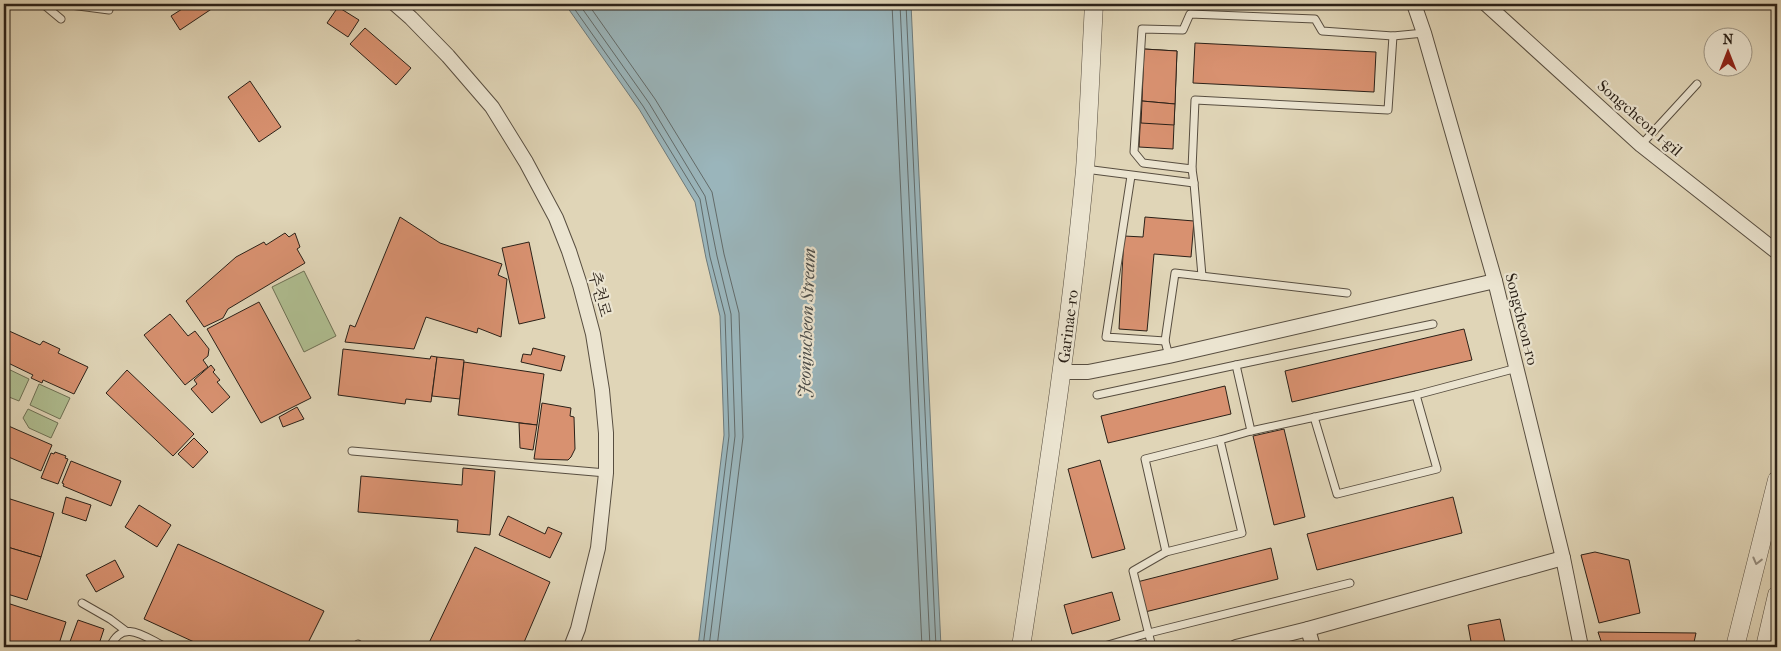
<svg xmlns="http://www.w3.org/2000/svg" width="1781" height="651" font-family="'IM FELL French Canon','Noto Serif KR',serif">
<style>
.green{fill:#afbe91;stroke:#6d7054}
.water{fill:#9ab5bb;stroke:#6e7a7a}
.lines{fill:none;stroke-linecap:round;stroke-linejoin:round}
.shore{stroke:#626b6a;stroke-width:1}
.building{fill:#d89170;stroke:#2b2118}
.service-casing{stroke:#584e40;stroke-width:9}
.minor-casing{stroke:#584e40;stroke-width:16}
.tertiary-casing{stroke:#584e40;stroke-width:19}
.service{stroke:#ebe4d0;stroke-width:7}
.minor{stroke:#ebe4d0;stroke-width:14}
.tertiary{stroke:#ebe4d0;stroke-width:18}
.oneway{stroke:#958c7d}
.labels{text-anchor:middle;dominant-baseline:central;stroke-width:4.5;stroke-linejoin:round;paint-order:stroke}
.street-label{font-size:16px;fill:#2b2118;stroke:#ebe4d0}
.water-label{font-size:18px;font-style:italic;fill:#4c4d49;stroke:#ebe4d0}
</style>
<rect width="100%" height="100%" fill="#e0d5b7"/>
<filter id="stains"><feTurbulence type="fractalNoise" baseFrequency=".004" numOctaves="4"/><feColorMatrix values="0 0 0 0 .2 0 0 0 0 .09 0 0 0 0 .02 0 0 0 .5 -.17"/></filter>
<radialGradient id="worn" r=".72"><stop offset=".6" stop-color="#630" stop-opacity="0"/><stop offset="1" stop-color="#630" stop-opacity=".3"/></radialGradient>
<g class="green">
<polygon points="304,271 336,336 304,352 272,287"/>
<polygon points="4,367 29,379 19,401 4,395"/>
<polygon points="39,384 70,398 60,419 30,405"/>
<polygon points="28,409 58,423 51,438 29,428 23,418"/>
</g>
<polygon class="water" points="565,4 911,4 941,647 698,647 724,435 720,316 706,258 695,202 639,109"/>
<g class="lines">
<g class="shore">
<polyline points="571,4 643,106 700,199 710,257 725,315 729,436 703,647"/>
<polyline points="579,4 649,103 705,196 717,256 731,314 735,436 709,647"/>
<polyline points="588,4 655,99 712,192 724,254 739,313 743,437 717,647"/>
<polyline points="892,4 922,647"/>
<polyline points="900,4 930,647"/>
<polyline points="906,4 936,647"/>
</g>
</g>
<g class="building">
<polygon points="190,4 210,4 213,8 180,30 171,16"/>
<polygon points="338,7 359,20 348,37 327,23"/>
<polygon points="365,28 411,68 396,85 350,44"/>
<polygon points="1195,43 1376,52 1374,92 1193,83"/>
<polygon points="1144,49 1177,51 1173,149 1139,147"/>
<polygon points="1144,49 1177,51 1175,104 1142,101"/>
<polygon points="250,81 281,127 259,142 228,97"/>
<polygon points="1142,101 1175,104 1174,125 1141,123"/>
<polygon points="400,217 440,243 502,264 498,275 507,279 501,337 478,328 477,333 426,317 414,349 345,342 350,325 355,327"/>
<polygon points="1145,217 1194,221 1191,257 1154,254 1147,331 1119,329 1124,236 1143,237"/>
<polygon points="285,233 289,237 295,233 300,247 297,249 305,263 228,309 223,318 204,327 186,301 236,257 264,242 266,245"/>
<polygon points="529,242 545,318 519,324 502,248"/>
<polygon points="259,302 311,398 261,423 207,329"/>
<polygon points="170,314 188,336 195,331 209,349 208,356 203,360 208,367 185,385 144,335"/>
<polygon points="1464,329 1472,360 1292,402 1285,371"/>
<polygon points="7,330 40,345 43,341 60,349 58,353 88,367 74,394 43,380 42,383 31,378 33,375 4,361 4,337"/>
<polygon points="533,348 565,356 561,371 521,362 523,354 531,355"/>
<polygon points="343,349 430,359 431,356 437,357 431,402 406,399 405,404 338,395"/>
<polygon points="437,357 464,360 460,399 432,396"/>
<polygon points="464,362 544,374 537,425 458,415"/>
<polygon points="211,365 215,370 213,372 220,380 217,382 230,397 212,413 191,389 197,384 194,380"/>
<polygon points="127,370 194,434 173,456 106,393"/>
<polygon points="1225,386 1231,414 1108,443 1101,416"/>
<polygon points="542,403 571,408 570,416 574,417 575,449 571,457 568,460 534,459"/>
<polygon points="297,407 304,419 283,427 279,417"/>
<polygon points="519,423 537,425 533,450 520,448"/>
<polygon points="4,424 52,445 41,471 4,455"/>
<polygon points="1284,429 1305,517 1274,525 1253,436"/>
<polygon points="194,438 208,452 193,468 178,454"/>
<polygon points="55,452 66,456 65,458 68,459 58,484 41,478 51,453 54,454"/>
<polygon points="1100,460 1125,549 1092,558 1068,469"/>
<polygon points="71,461 121,481 111,506 63,486 64,484 62,483"/>
<polygon points="463,468 495,471 490,535 457,532 458,520 358,512 361,476 462,485"/>
<polygon points="4,497 54,513 41,557 4,546"/>
<polygon points="66,497 91,505 86,521 62,513"/>
<polygon points="1453,497 1462,533 1317,570 1307,534"/>
<polygon points="139,505 171,525 157,547 125,527"/>
<polygon points="508,516 545,534 548,527 562,533 550,558 499,535"/>
<polygon points="178,544 324,611 306,647 205,647 144,619"/>
<polygon points="4,546 41,557 27,600 4,593"/>
<polygon points="475,547 550,582 522,647 427,647"/>
<polygon points="1271,548 1278,579 1145,612 1137,582"/>
<polygon points="1595,552 1629,560 1640,613 1599,623 1581,555"/>
<polygon points="115,560 124,577 96,592 86,575"/>
<polygon points="1112,592 1120,620 1072,634 1064,605"/>
<polygon points="4,602 66,622 58,647 4,647"/>
<polygon points="1500,619 1506,647 1472,647 1468,625"/>
<polygon points="78,620 104,629 98,647 68,647"/>
<polygon points="1598,632 1696,633 1693,647 1603,647"/>
<polygon points="1384,642 1385,647 1360,647"/>
</g>
<g class="lines">
<g class="service-casing">
<g id="service">
<polyline points="4,4 9,4"/>
<polyline points="43,4 61,19"/>
<polyline points="63,4 109,10"/>
<polyline points="1641,145 1697,84"/>
<polyline points="1085,169 1194,183 1192,169 1195,100 1388,110 1393,36"/>
<polyline points="1192,169 1143,163 1134,152 1142,29 1183,30 1190,14 1315,19 1322,31 1393,36 1424,33"/>
<polyline points="1131,176 1106,337 1165,341"/>
<polyline points="1194,183 1202,276"/>
<polyline points="1169,356 1165,341 1175,273 1347,293"/>
<polyline points="1236,365 1433,324"/>
<polyline points="1097,395 1236,365 1251,431"/>
<polyline points="1314,417 1337,494 1437,469 1416,395"/>
<polyline points="352,451 606,473"/>
<polyline points="1166,552 1145,459 1220,440"/>
<polyline points="82,603 110,619 126,631"/>
<path d="M 110,647 C 123,617 146,638 166,647"/>
<polyline points="357,647 358,644"/>
<polyline points="1101,647 1149,633 1350,583"/>
<polyline points="1152,647 1133,571 1166,552 1242,533 1220,440 1251,431 1416,395 1517,368"/>
</g>
</g>
<g class="minor-casing">
<g id="minor">
<polyline points="395,4 411,18 448,56 492,107 526,162 556,218 569,251 580,285 593,334 602,390 606,433 606,473 598,548 578,629 571,647"/>
<polyline points="1414,4 1424,33 1495,281 1563,558 1581,647"/>
<polyline points="1486,4 1641,145 1777,252"/>
<polyline points="1062,372 1088,372 1169,356 1495,281"/>
<polyline points="1308,629 1313,647"/>
<polyline points="1236,647 1308,629 1563,558"/>
</g>
</g>
<g class="tertiary-casing">
<g id="tertiary">
<path id="s1" d="M 1021,647 C 1045,489 1070,330 1085,170 C 1089,115 1091,59 1094,4"/>
<polyline points="1735,647 1777,480"/>
<polyline points="1765,647 1777,595"/>
</g>
</g>
<use href="#service" class="service"/>
<use href="#minor" class="minor"/>
<use href="#tertiary" class="tertiary"/>
</g>
<defs><path id="oneway-chevron" d="M-2-3.5L2.5 0L-2 3.5" fill="none" stroke-width="1.6" stroke-linecap="round" stroke-linejoin="round" transform="scale(1.25)"/></defs>
<use class="oneway" href="#oneway-chevron" transform="translate(1757 561) rotate(104)"/>
<g class="labels">
<g class="street-label">
<text transform="translate(1640 118) rotate(41)">Songcheon 1-gil</text>
<text transform="translate(600 294) rotate(75)">추천로</text>
<text transform="translate(1522 319) rotate(76)">Songcheon-ro</text>
<text stroke="none"><textPath href="#s1" startOffset="324">Garinae-ro</textPath></text>
</g>
<g class="water-label">
<text transform="translate(807 323) rotate(-88)">Jeonjucheon Stream</text>
</g>
</g>
<rect width="1781" height="651" fill="none" stroke="#e0d5b7" stroke-width="20"/>
<rect x="5" y="5" width="1771" height="641" fill="none" stroke="#2b2118" stroke-width="2.5"/>
<rect x="10" y="10" width="1761" height="631" fill="none" stroke="#2b2118"/>
<g transform="translate(1728 52)"><circle r="24" fill="#ebe4d0" stroke="#9e9686"/>
<path d="M0-4L9 19L0 12L-9 19Z" fill="#8f2418"/>
<text y="-8" font-size="14" font-weight="bold" text-anchor="middle" fill="#2b2118">N</text>
</g>
<rect width="100%" height="100%" filter="url(#stains)"/>
<rect width="100%" height="100%" fill="url(#worn)"/>
</svg>
